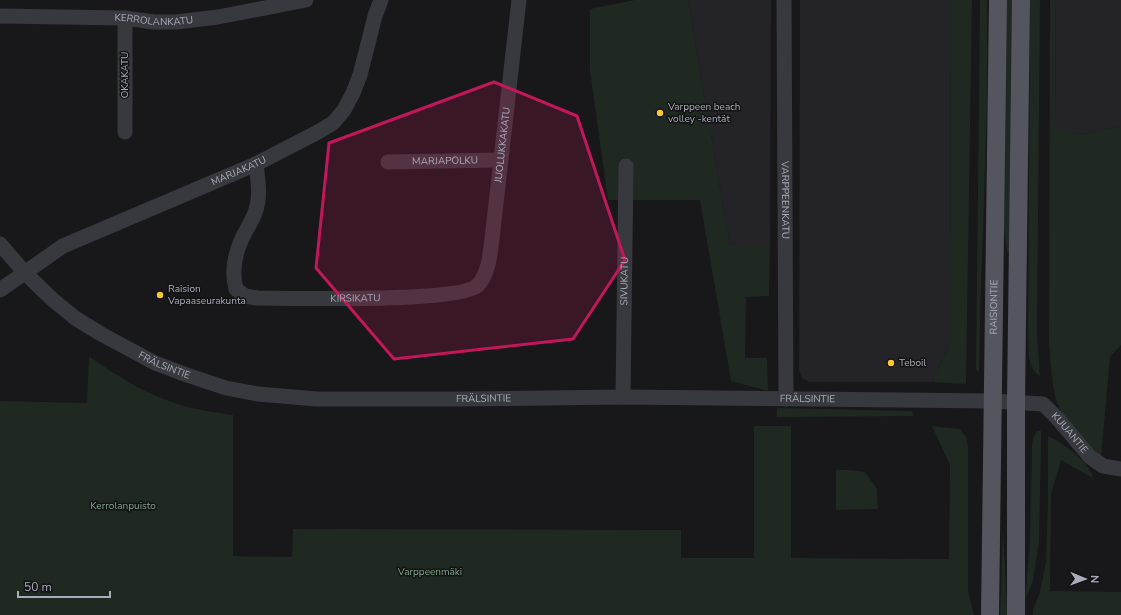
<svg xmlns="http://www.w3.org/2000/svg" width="1121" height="615" font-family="'Nunito Sans',sans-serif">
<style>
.built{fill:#242327}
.green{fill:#1f2821}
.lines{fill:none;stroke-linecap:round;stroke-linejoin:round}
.minor{stroke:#38393f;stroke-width:15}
.major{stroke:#54555e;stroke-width:18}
.marked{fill:#c2185b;fill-opacity:0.2;stroke:#c2185b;stroke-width:3;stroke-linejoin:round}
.poi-dot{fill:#f7c832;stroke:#131215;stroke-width:1.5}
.labels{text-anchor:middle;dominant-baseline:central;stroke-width:3;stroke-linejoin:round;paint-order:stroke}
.street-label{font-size:10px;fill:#a9adba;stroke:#131215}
.poi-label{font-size:10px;fill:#a9adba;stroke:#131215;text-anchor:start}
.park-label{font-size:10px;fill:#80a586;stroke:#131215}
</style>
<rect width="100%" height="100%" fill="#18171a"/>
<g class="built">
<polygon points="688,0 771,0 770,246 730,246"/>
<polygon points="800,0 951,0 950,343 932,382 809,382 802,378 799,370"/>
<polygon points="1055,0 1121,0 1121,126 1080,135 1056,129"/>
</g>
<g class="green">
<polygon points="635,0 688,0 730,246 770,246 769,296 746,297 745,358 767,358 768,391 731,381 700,200 608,200 590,71 590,9"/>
<polygon points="951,0 972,0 966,384 932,382 950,343"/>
<polygon points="980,0 987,0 987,104 983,234 981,281 979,372 976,370"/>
<polygon points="1005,0 1013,0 1011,252 1007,252 1003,223"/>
<path d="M 1030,0 L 1040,0 L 1037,336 L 1040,376 C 1027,369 1029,349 1028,337 Z"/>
<path d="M 1050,0 L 1055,0 L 1056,128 L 1080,135 L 1121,126 L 1121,345 L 1110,357 L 1101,458 C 1089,444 1064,422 1058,405 C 1051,386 1051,363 1049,343 Z"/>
<path d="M 89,356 C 115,375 144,393 175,403 C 194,410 214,412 233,415 L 233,556 L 292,557 L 293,529 L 681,530 L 681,558 L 754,558 L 754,426 L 791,426 L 791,558 L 949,559 L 950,465 L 932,426 L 960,429 L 966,437 L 968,446 L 968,591 L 974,615 L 0,615 L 0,401 L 87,403 Z"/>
<polygon points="777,408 912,411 913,416 777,417"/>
<polygon points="1037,431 1041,431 1041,445 1039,542 1033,581 1025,600 1030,542 1032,445 1033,438"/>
<path d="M 1048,436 C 1063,443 1090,462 1093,478 L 1061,460 L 1051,495 L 1050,591 L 1121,592 L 1121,615 L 1033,615 L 1033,610 L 1040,592 L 1046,562 L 1048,499 Z"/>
<polygon points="836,470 851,470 865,472 877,489 878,509 836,510"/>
<polygon points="1003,527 1007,608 1007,615 1000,615"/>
</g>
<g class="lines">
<g class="minor">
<path id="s1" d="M 784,0 L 786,399"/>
<path id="s2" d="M 0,16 L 125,18 L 154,22 L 176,22 L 218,17 L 306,0"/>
<polyline points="125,18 125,132"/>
<path id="s3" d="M 388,162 L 501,160"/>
<path id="s4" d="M 256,164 C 258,180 261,197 255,213 C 251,223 244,233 240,243 C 234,258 232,274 236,289 L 245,296 L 257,298 C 290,298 461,303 478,285 C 489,273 490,254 492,239 L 519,0"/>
<path id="s5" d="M 0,244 L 25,273 L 52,299 L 75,318 L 101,334 L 155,363 L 187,375 L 226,388 L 258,394 L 316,399 L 459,399 L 623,397 L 992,401 L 1043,404 L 1058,419 L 1090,457 L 1103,466 L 1121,469"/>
<path id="s6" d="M 0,290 L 63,246 L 256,164 L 318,132 L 333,123 L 344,110 L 353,93 L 360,75 L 375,16 L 381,0"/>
<path id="s7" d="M 623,397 L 626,166"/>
</g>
<g class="major">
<path id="s8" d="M 990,615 L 998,0"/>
<polyline points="1016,615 1016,402 1021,0"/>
</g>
</g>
<path class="marked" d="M 494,82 L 577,116 L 625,260 L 573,339 L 394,359 L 316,268 L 329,143 Z"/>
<g class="poi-dot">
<circle cx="660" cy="113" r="4"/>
<circle cx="160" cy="295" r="4"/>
<circle cx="891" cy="363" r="4"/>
</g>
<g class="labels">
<g class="street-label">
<text stroke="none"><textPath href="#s2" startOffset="154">KERROLANKATU</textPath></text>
<text transform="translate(125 75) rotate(-90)">OKAKATU</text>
<text stroke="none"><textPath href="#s4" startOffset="520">JUOLUKKAKATU</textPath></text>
<text stroke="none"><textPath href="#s3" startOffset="57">MARJAPOLKU</textPath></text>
<text stroke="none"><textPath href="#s6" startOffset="268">MARJAKATU</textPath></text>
<text stroke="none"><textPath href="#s1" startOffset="200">VARPPEENKATU</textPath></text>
<text stroke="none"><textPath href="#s7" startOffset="116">SIVUKATU</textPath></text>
<text stroke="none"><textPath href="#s4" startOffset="252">KIRSIKATU</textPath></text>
<text stroke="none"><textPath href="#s8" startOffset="308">RAISIONTIE</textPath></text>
<text stroke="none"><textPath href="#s5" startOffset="207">FRÄLSINTIE</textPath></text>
<text stroke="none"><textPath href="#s5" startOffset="531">FRÄLSINTIE</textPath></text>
<text stroke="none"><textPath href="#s5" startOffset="855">FRÄLSINTIE</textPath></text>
<text stroke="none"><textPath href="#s5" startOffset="1130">KUUANTIE</textPath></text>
</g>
<g class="poi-label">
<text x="668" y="107">Varppeen beach<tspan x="668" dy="12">volley -kentät</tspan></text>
<text x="168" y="289">Raision<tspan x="168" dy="12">Vapaaseurakunta</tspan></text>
<text x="899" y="363">Teboil</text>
</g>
<g class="park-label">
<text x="123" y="506">Kerrolanpuisto</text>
<text x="430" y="572">Varppeenmäki</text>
</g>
</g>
<g transform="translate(1085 579) rotate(91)" stroke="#131215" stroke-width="3" paint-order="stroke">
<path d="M0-3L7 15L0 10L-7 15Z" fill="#a9adba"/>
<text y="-6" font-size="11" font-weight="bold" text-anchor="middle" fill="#a9adba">N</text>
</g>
<path d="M18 591v6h92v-6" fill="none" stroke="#a9adba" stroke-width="2"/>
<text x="24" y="591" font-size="12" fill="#a9adba" stroke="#131215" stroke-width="3" paint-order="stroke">50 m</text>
</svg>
